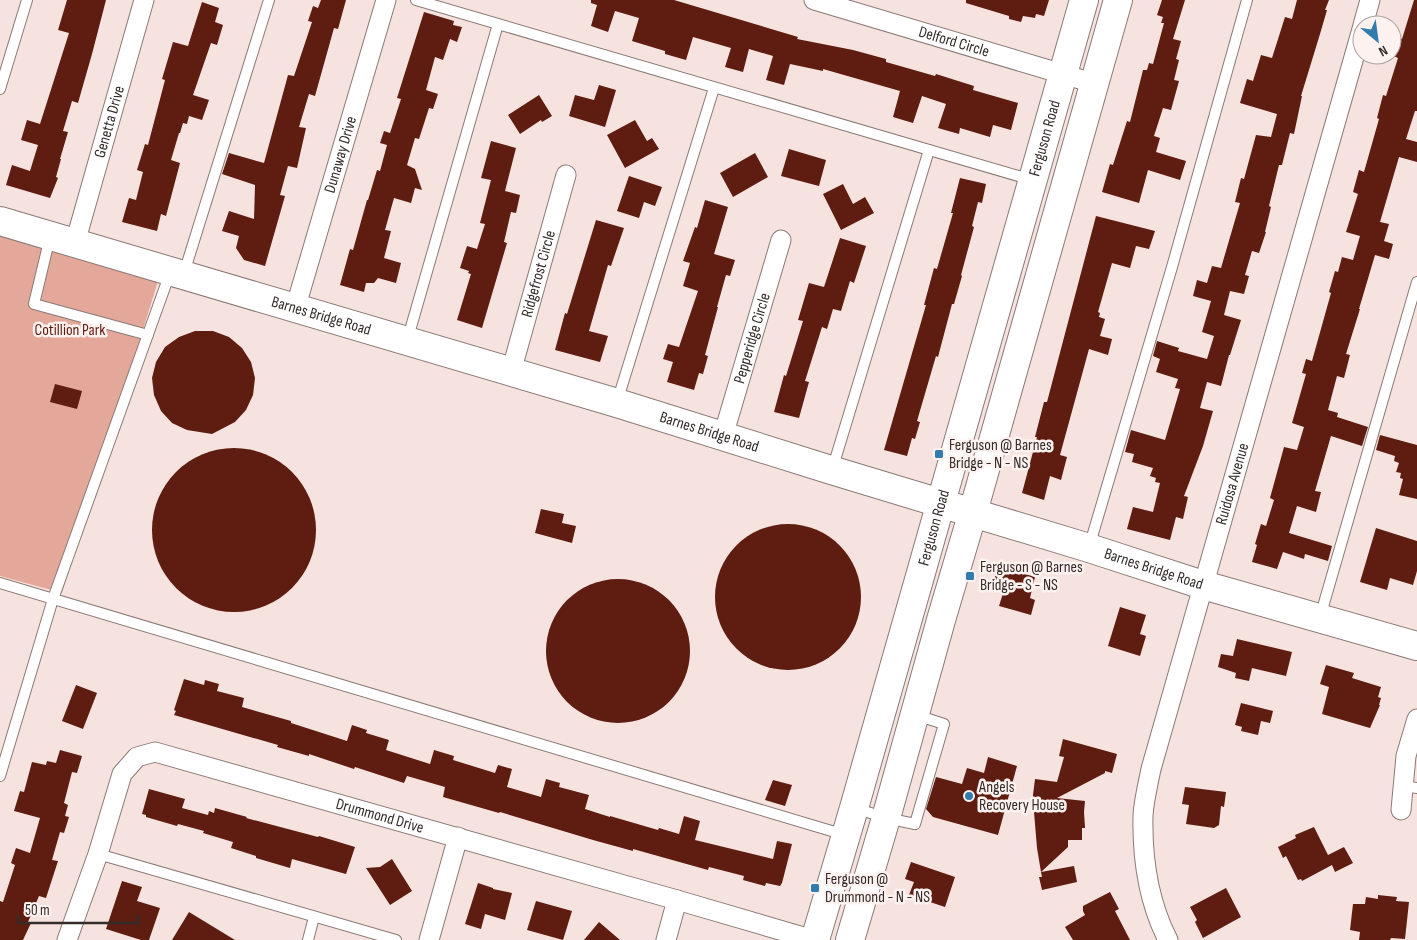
<svg xmlns="http://www.w3.org/2000/svg" width="1417" height="940" font-family="'Sofia Sans Condensed',sans-serif">
<style>
.green{fill:#e4a89b}
.building{fill:#5f1c10}
.lines{fill:none;stroke-linecap:round;stroke-linejoin:round}
.lane-casing{stroke:#8a7a76;stroke-width:12}
.street-casing{stroke:#8a7a76;stroke-width:21}
.secondary-casing{stroke:#8a7a76;stroke-width:30}
.lane{stroke:#fff;stroke-width:10}
.street{stroke:#fff;stroke-width:19}
.secondary{stroke:#fff;stroke-width:28}
.poi-dot{fill:#327baf;stroke:#fef2f0;stroke-width:2}
.labels{text-anchor:middle;dominant-baseline:central;stroke-width:5;stroke-linejoin:round;paint-order:stroke}
.street-label{font-size:16px;fill:#332c2a;stroke:#fef2f0}
.park-label{font-size:16px;fill:#5e190b;stroke:#fef2f0}
.poi-label{font-size:16px;fill:#332c2a;stroke:#fef2f0;text-anchor:start}
</style>
<rect width="100%" height="100%" fill="#f6e3df"/>
<polygon class="green" points="0,236 158,281 62,593 0,576"/>
<g class="building">
<polygon points="67,0 106,0 92,54 78,103 72,101 63,131 68,132 60,159 61,159 56,177 58,178 50,198 6,185 12,165 30,171 38,145 21,140 27,120 40,124 69,33 58,30"/>
<polygon points="321,0 346,0 338,29 334,28 315,96 309,94 299,127 306,128 297,168 288,166 280,195 285,196 265,266 244,260 236,248 239,236 222,231 229,211 254,219 255,185 222,174 229,153 264,163 288,75 294,76 312,22 308,21 313,6 318,8"/>
<polygon points="591,0 674,0 798,37 797,39 853,50 886,59 886,62 935,76 936,74 974,86 973,90 1018,103 1011,130 993,125 990,137 960,128 959,134 938,128 946,104 922,96 913,123 893,117 900,91 823,69 823,71 790,64 784,85 766,80 773,56 749,49 743,72 725,67 731,48 693,37 686,60 665,54 665,51 632,41 639,18 615,11 608,32 591,26 597,5 591,3"/>
<polygon points="966,0 1049,0 1044,16 1036,14 1035,18 1023,16 1021,22 1009,19 1009,16 966,3"/>
<polygon points="1162,0 1185,0 1173,39 1181,41 1176,59 1179,60 1174,80 1179,81 1171,110 1163,108 1154,136 1160,138 1156,152 1186,161 1180,180 1148,170 1139,203 1102,192 1110,164 1113,165 1127,121 1130,122 1143,70 1147,70 1149,63 1153,64 1164,23 1161,23 1163,17 1157,15"/>
<polygon points="1297,0 1329,0 1325,10 1327,10 1320,34 1301,96 1302,96 1294,134 1290,133 1282,165 1279,165 1269,206 1271,207 1265,232 1266,232 1259,253 1252,251 1245,275 1249,276 1244,294 1230,291 1224,315 1241,320 1230,355 1229,355 1221,386 1207,382 1200,408 1213,411 1203,446 1184,496 1188,497 1183,519 1176,517 1170,540 1127,529 1133,507 1153,512 1160,483 1155,482 1156,478 1150,476 1153,468 1132,462 1134,454 1125,452 1131,430 1165,440 1180,389 1175,388 1178,379 1156,372 1160,359 1153,356 1157,341 1179,348 1178,351 1207,359 1214,336 1202,332 1211,301 1193,296 1197,280 1207,283 1212,266 1221,268 1240,203 1235,202 1241,178 1244,179 1256,135 1271,137 1277,114 1240,103 1247,79 1253,81 1261,55 1272,58 1285,17 1292,19"/>
<polygon points="1414,0 1417,0 1417,111 1415,111 1406,139 1417,142 1417,162 1399,157 1380,222 1389,224 1384,241 1393,244 1389,259 1375,255 1359,309 1360,309 1346,354 1350,355 1344,378 1337,376 1328,410 1338,413 1337,417 1368,427 1362,446 1331,436 1315,491 1321,492 1316,512 1297,506 1289,533 1332,546 1328,561 1305,554 1304,559 1283,552 1277,569 1252,562 1257,545 1255,544 1261,524 1266,526 1274,500 1270,498 1284,447 1297,450 1304,427 1292,423 1306,374 1302,373 1306,359 1312,361 1331,293 1329,292 1335,271 1338,272 1342,257 1353,260 1360,236 1346,232 1358,194 1353,192 1359,170 1364,172 1379,119 1377,118 1383,95 1386,96 1398,58 1394,56 1400,38 1402,39"/>
<polygon points="202,2 219,8 215,22 223,25 217,45 211,43 193,95 209,100 202,120 189,116 187,124 183,123 180,133 179,133 171,160 180,163 166,216 161,214 157,231 122,222 129,198 136,200 143,172 137,170 145,144 148,145 165,80 162,79 173,42 188,46"/>
<polygon points="424,12 454,21 453,25 462,27 457,42 450,39 443,60 435,57 426,90 438,94 433,109 429,108 419,139 415,138 407,165 415,169 422,190 415,188 411,203 394,198 385,230 391,231 384,258 401,263 396,283 378,278 374,283 366,283 364,292 340,285 350,249 353,250 367,200 368,200 377,170 380,171 387,145 380,143 384,131 390,133 401,99 397,98"/>
<polygon points="599,85 616,90 605,127 569,116 575,95 594,100"/>
<polygon points="539,95 552,116 542,122 541,120 520,134 508,115"/>
<polygon points="635,120 647,141 652,138 659,149 625,168 607,135"/>
<polygon points="491,141 516,148 505,191 520,195 516,213 511,212 504,242 507,243 482,328 457,320 471,274 468,273 469,271 460,268 467,246 477,249 485,224 480,223 491,180 481,178"/>
<polygon points="789,149 826,160 819,186 781,176"/>
<polygon points="755,153 768,177 733,197 720,173"/>
<polygon points="629,176 662,187 655,206 644,202 639,218 617,211"/>
<polygon points="960,178 986,184 982,203 978,202 972,226 974,227 961,275 962,276 954,304 952,304 938,357 936,356 917,421 920,422 915,439 912,438 907,456 884,450 926,305 924,305 934,268 937,269 953,213 951,213"/>
<polygon points="843,184 853,204 865,197 874,213 841,230 823,194"/>
<polygon points="705,200 728,207 714,254 735,260 730,276 726,275 717,307 718,307 705,355 708,356 703,374 699,373 694,390 667,382 673,362 663,359 668,344 679,347 698,291 683,286 690,263 683,261 695,227 697,228"/>
<polygon points="1096,216 1155,231 1149,249 1136,246 1130,268 1112,263 1098,312 1100,313 1099,317 1105,319 1100,336 1112,339 1108,355 1089,349 1060,455 1067,457 1061,480 1050,476 1044,500 1022,493 1037,437 1035,437 1044,402 1047,402"/>
<polygon points="596,220 624,228 611,266 608,265 589,331 608,336 600,362 555,350 565,313 567,314"/>
<polygon points="840,238 866,246 854,283 850,281 841,311 833,309 827,329 822,327 805,381 809,382 799,418 774,412 784,375 786,376 803,321 798,320 809,283 824,287"/>
<polygon points="195,331 213,331 229,337 242,348 251,362 255,378 253,395 246,410 235,422 212,434 187,430 172,423 161,411 154,395 152,378 156,362 165,347 179,337"/>
<polygon points="55,384 82,391 77,409 50,402"/>
<polygon points="1380,435 1417,445 1417,499 1399,495 1403,479 1400,478 1401,473 1396,472 1399,463 1394,461 1395,456 1376,450"/>
<circle cx="234" cy="530" r="82"/>
<polygon points="541,509 564,514 562,523 576,526 572,543 535,533"/>
<circle cx="788" cy="597" r="73"/>
<polygon points="1376,528 1417,541 1417,571 1413,585 1390,578 1387,590 1360,582"/>
<polygon points="998,566 1035,577 1030,598 1035,600 1031,615 999,606 1005,587 993,583"/>
<circle cx="618" cy="651" r="72"/>
<polygon points="1120,607 1146,615 1140,634 1146,636 1140,656 1108,646"/>
<polygon points="1237,639 1292,652 1286,676 1252,668 1249,681 1235,678 1236,673 1218,667 1221,654 1233,656"/>
<polygon points="1326,665 1354,673 1352,678 1381,687 1378,697 1381,698 1379,705 1380,705 1370,728 1322,714 1329,687 1320,684"/>
<polygon points="184,679 204,685 205,680 219,684 217,691 244,698 242,707 291,721 291,723 347,741 352,725 367,730 366,733 389,740 386,750 430,764 434,750 454,756 453,760 495,773 498,765 512,769 507,787 541,797 546,779 560,783 559,787 589,795 585,809 610,817 610,816 658,830 659,828 679,834 684,816 700,821 695,840 773,859 777,841 792,844 782,883 780,886 766,883 765,886 743,880 744,876 709,867 708,870 633,849 633,851 593,840 500,812 499,813 443,797 445,787 407,776 404,783 355,767 354,769 309,754 309,756 277,747 278,745 174,715 176,711 174,710"/>
<polygon points="76,685 97,693 83,729 62,721"/>
<polygon points="1241,703 1273,711 1270,723 1261,721 1258,735 1241,731 1242,727 1235,725"/>
<polygon points="1063,739 1117,754 1112,773 1105,771 1105,773 1057,798 1085,801 1084,812 1085,828 1082,828 1082,840 1068,840 1068,847 1041,872 1037,848 1034,812 1031,811 1035,779 1057,782 1064,757 1059,756"/>
<polygon points="60,750 82,756 77,773 72,772 64,803 68,805 65,816 69,817 64,833 60,832 52,860 58,861 46,898 39,896 28,922 31,923 23,940 0,940 0,901 3,902 15,865 11,863 16,848 30,853 40,818 14,811 20,791 24,792 32,762 46,765 47,761 56,763"/>
<polygon points="988,757 1017,766 998,835 933,817 926,809 936,777 962,784 967,768 984,773"/>
<polygon points="773,780 792,785 785,806 765,800"/>
<polygon points="1185,787 1226,792 1224,807 1221,806 1219,825 1214,828 1186,824 1189,805 1182,804"/>
<polygon points="149,789 185,799 182,808 208,815 209,811 214,813 215,808 247,817 246,818 318,837 319,836 355,847 346,874 292,859 290,868 256,858 256,856 231,848 233,842 203,833 204,831 178,824 177,826 146,817 146,815 142,814"/>
<polygon points="1314,827 1328,855 1344,847 1353,863 1335,872 1332,865 1302,881 1301,879 1298,880 1286,856 1283,858 1278,847 1296,838 1295,835"/>
<polygon points="392,859 412,891 390,905 366,868 380,867"/>
<polygon points="911,862 955,877 945,907 909,895 914,882 905,879"/>
<polygon points="1074,866 1077,882 1042,890 1039,877 1042,877 1041,872"/>
<polygon points="122,881 142,887 137,901 160,908 149,940 141,940 106,929"/>
<polygon points="478,883 493,888 493,889 512,893 505,920 485,914 481,929 465,924"/>
<polygon points="1226,888 1241,917 1203,938 1195,922 1197,920 1190,907"/>
<polygon points="1110,892 1119,909 1115,911 1130,940 1073,940 1065,927 1085,915 1083,911 1083,906"/>
<polygon points="1378,895 1397,897 1396,901 1409,902 1405,939 1391,938 1390,940 1359,940 1360,932 1350,930 1353,904 1365,904 1366,897 1378,899"/>
<polygon points="536,901 572,911 563,940 527,930"/>
<polygon points="189,912 235,940 172,940"/>
<polygon points="599,922 620,940 584,940"/>
</g>
<g class="lines">
<g class="lane-casing">
<g id="lane">
<polyline points="416,0 1032,180"/>
<polyline points="0,89 27,0"/>
<polyline points="50,237 34,304 148,335"/>
<polyline points="184,273 269,0"/>
<polyline points="407,341 498,24"/>
<polyline points="617,402 714,88"/>
<polyline points="832,470 929,150"/>
<polyline points="1089,547 1172,267 1247,0"/>
<polyline points="0,583 845,835"/>
<polyline points="1320,617 1417,282"/>
<polyline points="0,776 53,599 170,273"/>
<polyline points="1404,786 1417,788"/>
<polyline points="855,808 886,818 915,824 944,724 916,715"/>
<polyline points="98,854 396,940"/>
<polyline points="308,940 314,917"/>
</g>
</g>
<g class="street-casing">
<g id="street">
<path id="s1" d="M 814,0 L 1093,83"/>
<polyline points="1363,25 1370,0"/>
<path id="s2" d="M 75,243 L 144,0"/>
<path id="s3" d="M 295,309 L 386,0"/>
<path id="s4" d="M 511,372 L 566,175"/>
<path id="s5" d="M 723,436 L 781,240"/>
<polyline points="1401,810 1406,756 1417,719"/>
<path id="s6" d="M 67,940 L 98,854 L 122,774 L 137,757 L 155,752 L 677,900 L 814,940"/>
<polyline points="429,940 458,837"/>
<polyline points="666,940 677,900"/>
<path id="s7" d="M 1168,940 C 1148,901 1142,858 1143,815 C 1144,800 1148,784 1151,769 L 1362,29"/>
</g>
</g>
<g class="secondary-casing">
<g id="secondary">
<path id="s8" d="M 0,221 L 617,403 L 831,470 L 1089,548 L 1203,585 L 1417,646"/>
<path id="s9" d="M 815,940 L 854,808 L 1084,0"/>
<polyline points="850,940 886,818 941,620 973,512 1118,0"/>
</g>
</g>
<use href="#lane" class="lane"/>
<use href="#street" class="street"/>
<use href="#secondary" class="secondary"/>
</g>
<g class="poi-dot">
<rect x="934" y="449" width="10" height="10" rx="2.5"/>
<rect x="965" y="571" width="10" height="10" rx="2.5"/>
<circle cx="969" cy="796" r="5"/>
<rect x="810" y="883" width="10" height="10" rx="2.5"/>
</g>
<g class="labels">
<g class="street-label">
<text stroke="none"><textPath href="#s1" startOffset="146">Delford Circle</textPath></text>
<text stroke="none"><textPath href="#s2" startOffset="126">Genetta Drive</textPath></text>
<text stroke="none"><textPath href="#s9" startOffset="834">Ferguson Road</textPath></text>
<text stroke="none"><textPath href="#s3" startOffset="161">Dunaway Drive</textPath></text>
<text stroke="none"><textPath href="#s4" startOffset="102">Ridgefrost Circle</textPath></text>
<text stroke="none"><textPath href="#s8" startOffset="335">Barnes Bridge Road</textPath></text>
<text stroke="none"><textPath href="#s5" startOffset="102">Pepperidge Circle</textPath></text>
<text stroke="none"><textPath href="#s8" startOffset="740">Barnes Bridge Road</textPath></text>
<text stroke="none"><textPath href="#s7" startOffset="472">Ruidosa Avenue</textPath></text>
<text stroke="none"><textPath href="#s9" startOffset="429">Ferguson Road</textPath></text>
<text stroke="none"><textPath href="#s8" startOffset="1205">Barnes Bridge Road</textPath></text>
<text stroke="none"><textPath href="#s6" startOffset="450">Drummond Drive</textPath></text>
</g>
<g class="park-label">
<text x="70" y="330">Cotillion Park</text>
</g>
<g class="poi-label">
<text x="949" y="445">Ferguson @ Barnes<tspan x="949" dy="18">Bridge - N - NS</tspan></text>
<text x="980" y="567">Ferguson @ Barnes<tspan x="980" dy="18">Bridge - S - NS</tspan></text>
<text x="979" y="787">Angels<tspan x="979" dy="18">Recovery House</tspan></text>
<text x="825" y="879">Ferguson @<tspan x="825" dy="18">Drummond - N - NS</tspan></text>
</g>
</g>
<g transform="translate(1377 40) rotate(151)"><circle r="24" fill="#fef2f0" stroke="#ada3a1"/>
<path d="M0-4L9 19L0 12L-9 19Z" fill="#327baf"/>
<text y="-8" font-size="14" font-weight="bold" text-anchor="middle" fill="#332c2a">N</text>
</g>
<path d="M18 915v8h120v-8" fill="none" stroke="#332c2a" stroke-width="2.5"/>
<text x="25" y="915" font-size="15" fill="#332c2a" stroke="#fef2f0" stroke-width="4" paint-order="stroke">50 m</text>
</svg>
